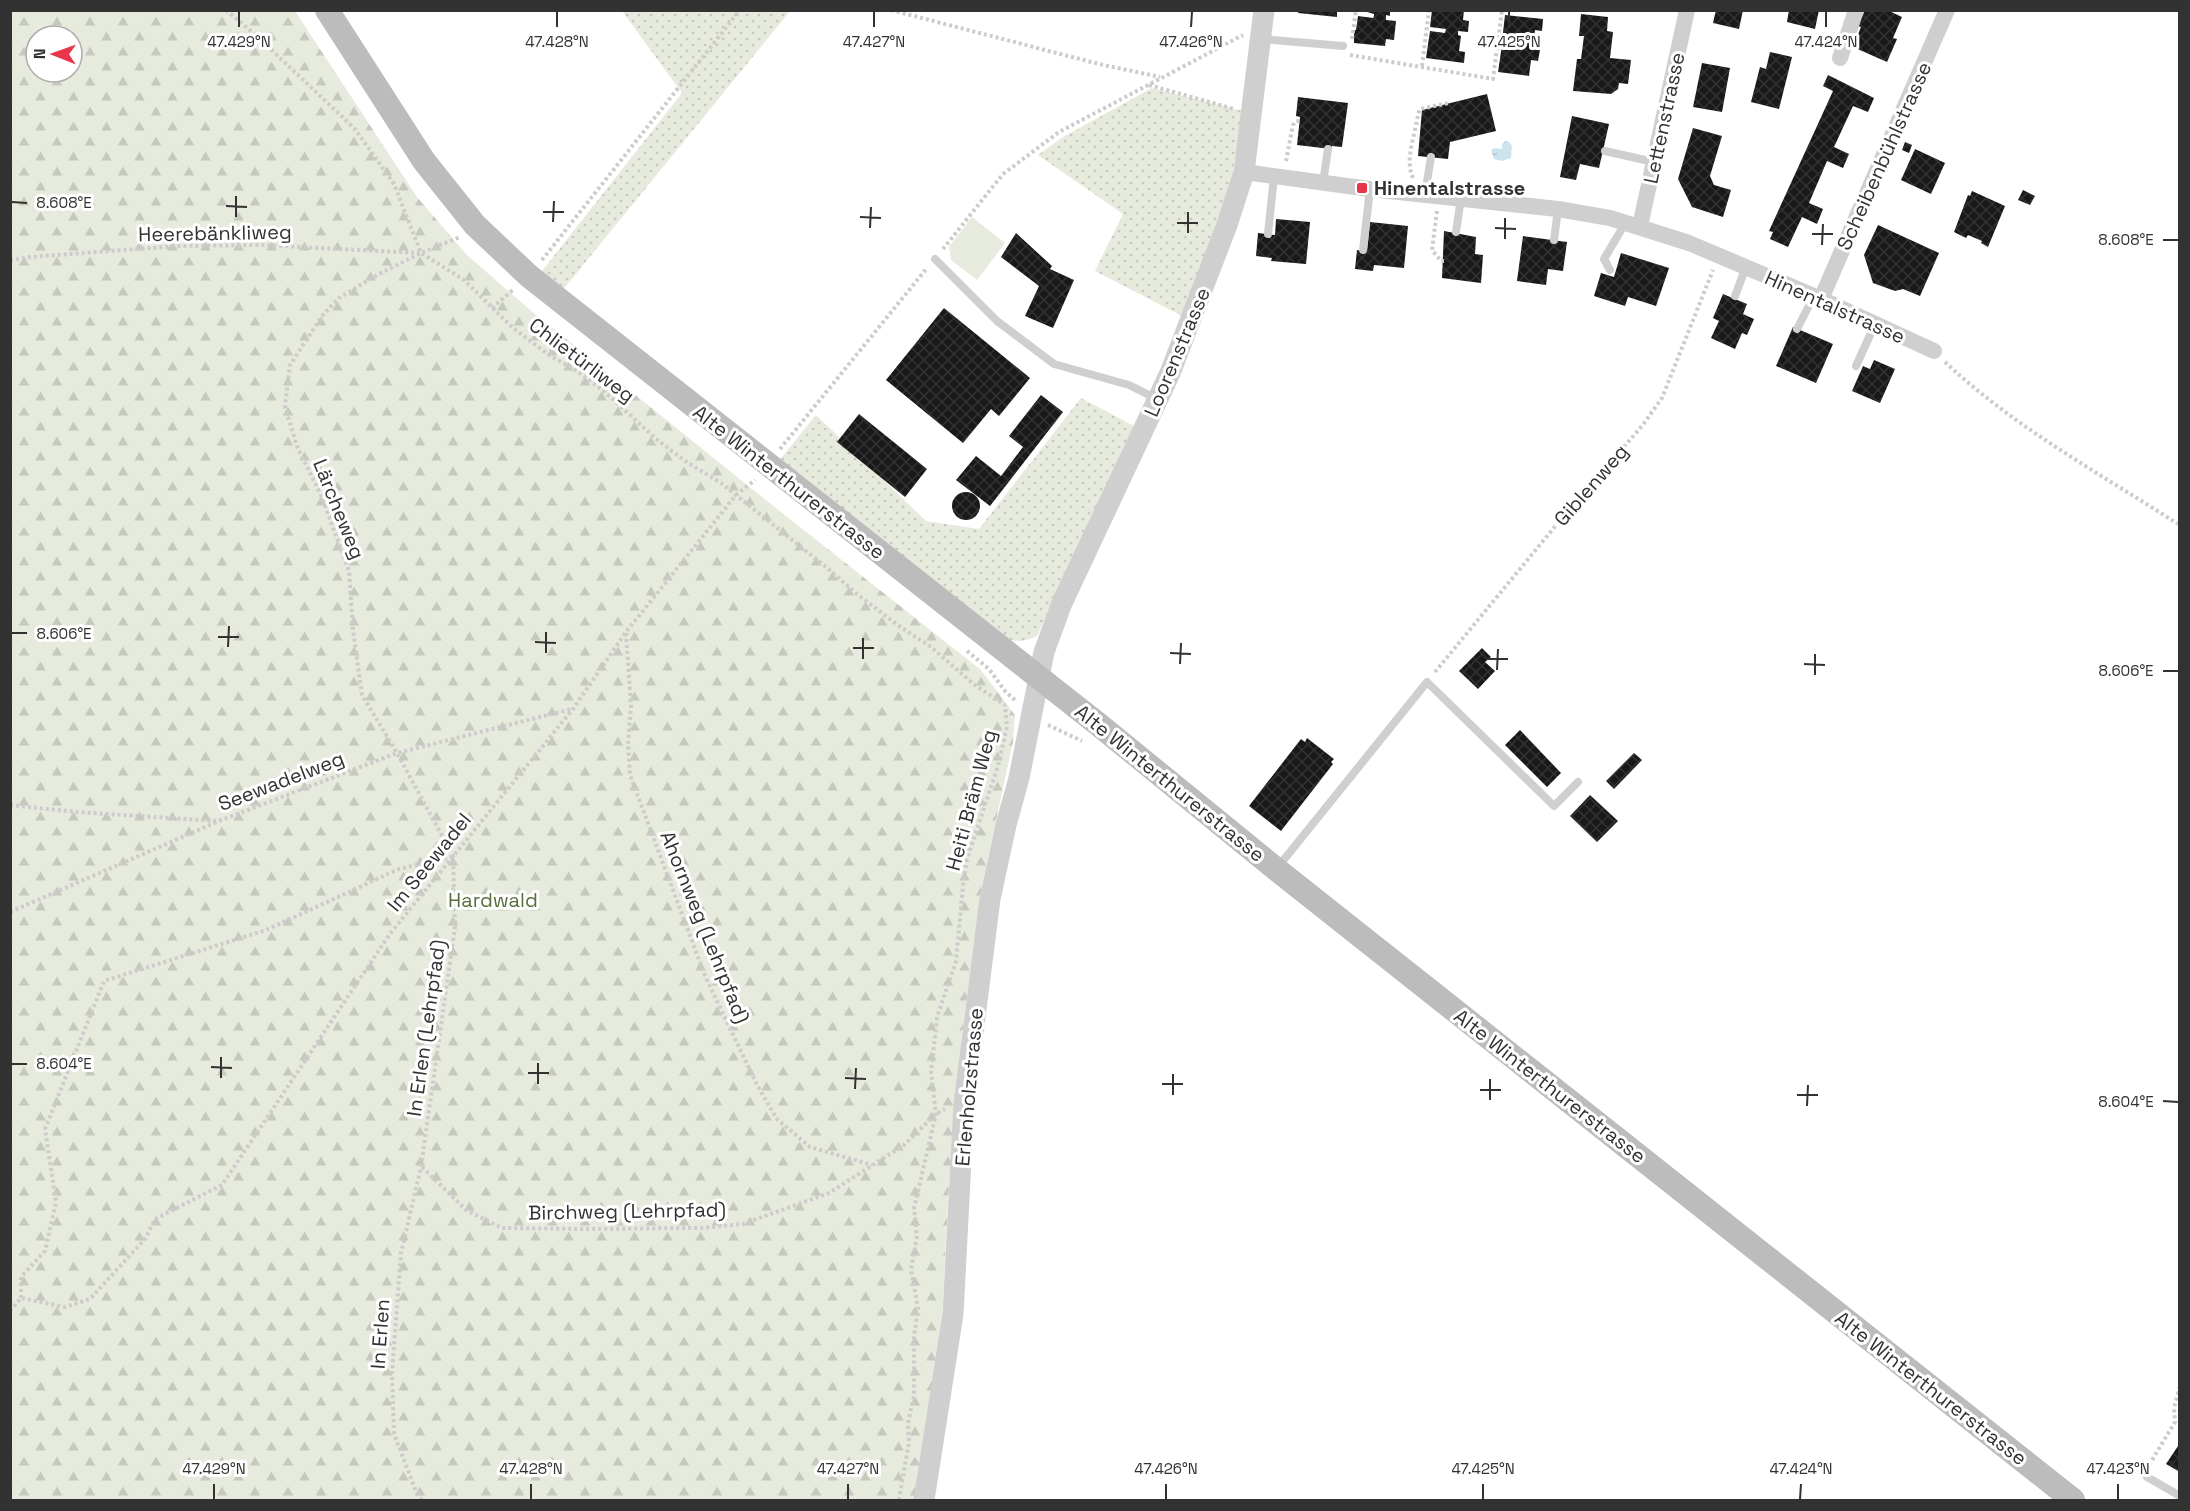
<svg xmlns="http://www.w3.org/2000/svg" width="2190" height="1511" font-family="'Space Grotesk',sans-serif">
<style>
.green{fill:url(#green-dots)}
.forest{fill:url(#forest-firs);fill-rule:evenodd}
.pitch{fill:#e6ebdd}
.water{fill:url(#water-ripples)}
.building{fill:url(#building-cross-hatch)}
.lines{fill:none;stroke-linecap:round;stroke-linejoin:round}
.path{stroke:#ccc;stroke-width:4;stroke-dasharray:3 3;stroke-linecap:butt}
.service{stroke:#cfcfcf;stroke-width:8}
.minor{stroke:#cfcfcf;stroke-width:16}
.tertiary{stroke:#cfcfcf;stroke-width:21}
.secondary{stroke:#bcbcbc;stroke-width:24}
.ticks{fill:none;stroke:#323232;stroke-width:2}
.poi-dot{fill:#e8354c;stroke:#fff;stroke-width:2}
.labels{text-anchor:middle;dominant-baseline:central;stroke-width:6;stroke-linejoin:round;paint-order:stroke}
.street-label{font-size:20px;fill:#323232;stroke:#fff}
.poi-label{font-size:20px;font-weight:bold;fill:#323232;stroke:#fff;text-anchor:start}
.park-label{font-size:20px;fill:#576f3e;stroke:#fff}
.ticks-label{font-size:15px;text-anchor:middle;fill:#323232;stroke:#fff;stroke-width:6;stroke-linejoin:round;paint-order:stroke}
</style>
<defs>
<pattern id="green-dots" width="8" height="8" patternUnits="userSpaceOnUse" patternTransform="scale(1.5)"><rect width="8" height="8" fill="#e6ebdd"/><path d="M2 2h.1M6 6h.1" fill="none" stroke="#c6cabe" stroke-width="1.8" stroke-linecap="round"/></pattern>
<pattern id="forest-firs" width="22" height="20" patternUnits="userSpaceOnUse" patternTransform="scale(1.5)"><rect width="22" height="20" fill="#e6ebdd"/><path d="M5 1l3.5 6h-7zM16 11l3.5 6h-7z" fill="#c6cabe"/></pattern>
<pattern id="water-ripples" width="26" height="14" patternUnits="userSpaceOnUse" patternTransform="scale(1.5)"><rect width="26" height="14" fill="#cde3ee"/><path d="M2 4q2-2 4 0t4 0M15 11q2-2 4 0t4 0" fill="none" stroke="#b0c3cd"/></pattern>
<pattern id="building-cross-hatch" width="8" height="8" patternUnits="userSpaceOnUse" patternTransform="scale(1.5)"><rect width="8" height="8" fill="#191919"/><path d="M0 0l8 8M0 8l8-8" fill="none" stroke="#323232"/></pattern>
</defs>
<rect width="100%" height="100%" fill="#fff"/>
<g class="green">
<polygon points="622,11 790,11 562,291 542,271 682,93"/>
<polygon points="1152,88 1243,111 1233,171 1208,257 1182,316 1095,271 1123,214 1038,155 1063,137"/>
<path d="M 1081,398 L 1134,426 L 1037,636 C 1024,642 1016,643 1004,637 L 777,463 L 816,415 L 926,521 L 979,529 Z"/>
</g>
<path class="forest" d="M 10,11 L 295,11 L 417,197 L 467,255 L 529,309 L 757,493 L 981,670 L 1015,715 L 1013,742 L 982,885 L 962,1035 L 949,1184 L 942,1318 L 915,1500 L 11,1500 ZM 36,36 L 72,36 L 72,72 L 36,72 Z"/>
<polygon class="pitch" points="972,217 1005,243 977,280 951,260 949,247"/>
<polygon class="water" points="1505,141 1509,142 1512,146 1511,158 1502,161 1494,159 1491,150 1495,148 1502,149 1502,144"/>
<g class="building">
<polygon points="1299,10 1337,10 1337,17 1298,13"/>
<polygon points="1360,10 1390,10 1390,16 1386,15 1386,20 1396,21 1394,40 1386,39 1385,46 1354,43 1354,30 1356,30 1358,16 1373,18 1374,16 1374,14"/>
<polygon points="1432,10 1464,10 1463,20 1469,21 1468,32 1458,31 1458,35 1461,36 1459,51 1465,52 1464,63 1426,58 1430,31 1445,33 1446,29 1430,27"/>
<polygon points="1716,10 1743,10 1739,29 1713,23"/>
<polygon points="1789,10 1819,10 1815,29 1787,22"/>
<polygon points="1865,10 1887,10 1902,17 1893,38 1897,39 1887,62 1853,47 1861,27 1858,26"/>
<polygon points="1581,14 1608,17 1607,31 1613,32 1610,58 1631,60 1628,84 1619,83 1618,89 1611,94 1573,91 1577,59 1581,59 1584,36 1579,36"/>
<polygon points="1505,15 1543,19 1542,31 1535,30 1533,45 1530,45 1530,49 1540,50 1538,61 1531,60 1529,76 1498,72 1502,45 1517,47 1518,45 1518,43 1502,41"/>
<polygon points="1770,52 1792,57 1779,109 1751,102 1760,67 1766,69"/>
<polygon points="1702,63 1730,68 1722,112 1693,107"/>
<polygon points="1828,75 1874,98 1868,112 1853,106 1834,147 1849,154 1843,168 1827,161 1809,203 1823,209 1817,224 1802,217 1788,247 1770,239 1773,232 1769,231 1833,91 1823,86"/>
<polygon points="1487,94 1496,131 1450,142 1448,159 1418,156 1422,110"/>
<polygon points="1298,97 1348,103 1342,147 1332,146 1331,149 1297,145 1300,117 1296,116"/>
<polygon points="1572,116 1609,124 1599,168 1580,164 1576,180 1560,177"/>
<polygon points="1693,128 1722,136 1710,176 1714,185 1731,190 1723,217 1692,207 1678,179"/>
<polygon points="1905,142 1912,145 1909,153 1902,150"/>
<polygon points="1915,149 1945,163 1931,194 1901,180"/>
<polygon points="2023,190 2035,196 2030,205 2018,200"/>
<polygon points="1972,191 2005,206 1988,247 1981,243 1982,241 1968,235 1966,238 1954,232 1968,195 1970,196"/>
<polygon points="1276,219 1310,222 1306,264 1271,261 1272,258 1256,256 1258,233 1275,235"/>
<polygon points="1370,222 1408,226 1404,268 1374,265 1373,271 1355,269 1357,250 1367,251"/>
<polygon points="1878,225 1939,253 1920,296 1903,289 1895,291 1873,283 1864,255"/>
<polygon points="1444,231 1476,237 1475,254 1483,255 1481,283 1442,278"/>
<polygon points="1016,233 1052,266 1050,269 1074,280 1053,328 1025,316 1039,286 1001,257"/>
<polygon points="1523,236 1567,242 1563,271 1548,269 1546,285 1517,281"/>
<polygon points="1621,253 1669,268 1656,306 1628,297 1625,306 1594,296 1601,273 1614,277"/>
<polygon points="1723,294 1747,304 1743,314 1754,319 1747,335 1742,333 1735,349 1711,338 1719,321 1713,318"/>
<polygon points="944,308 1030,378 999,416 991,409 963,443 886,380"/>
<polygon points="1793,327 1833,344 1816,383 1776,366"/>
<polygon points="1874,360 1895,369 1880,403 1852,391 1863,366 1870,369"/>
<polygon points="1041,395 1063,412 990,506 956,480 976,456 1001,476 1023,447 1009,436"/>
<polygon points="859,414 927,469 905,497 837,442"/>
<circle cx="966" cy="506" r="14"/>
<polygon points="1482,648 1491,657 1485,662 1495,671 1478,689 1459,671"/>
<polygon points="1520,730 1561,773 1547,787 1505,745"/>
<polygon points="1307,738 1334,759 1331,762 1333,764 1281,831 1249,806 1301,739 1305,742"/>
<polygon points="1634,753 1642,760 1614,789 1606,781"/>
<polygon points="1590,795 1618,821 1597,842 1570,816"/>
<polygon points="2180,1443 2180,1472 2166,1464"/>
</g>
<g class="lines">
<g class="path">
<polyline points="226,10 259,38 355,129 394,184 421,253 464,280 513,328 549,355 579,372 606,393 655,438 688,463 721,483 826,567 857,594 899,626 931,647 976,686 1005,705"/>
<polyline points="891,10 1099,64 1160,77"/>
<polyline points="1352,39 1356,10"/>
<polyline points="1350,55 1493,79 1502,10"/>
<polyline points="1422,66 1429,10"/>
<polyline points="1149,85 1234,109"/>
<polyline points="1286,161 1293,125 1296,121 1300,121"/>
<path d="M 1413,178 C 1404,158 1416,134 1418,114 L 1420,109 L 1449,103"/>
<polyline points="1437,211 1432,250 1441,261 1444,261"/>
<polyline points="943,249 1003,174 1059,132 1243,35"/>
<polyline points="10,260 30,257 178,246 262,245 420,253"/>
<polyline points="542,260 740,10"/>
<polyline points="492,308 514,289"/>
<path d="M 1945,362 C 2014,427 2099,473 2178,524"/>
<polyline points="780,449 927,268"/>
<polyline points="626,633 631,706 628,744 630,775 705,976 757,1085 777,1119 810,1147 872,1165"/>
<polyline points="967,651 989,669 1005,691 1016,701"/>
<polyline points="1435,672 1562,518 1642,426 1662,398 1713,270"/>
<polyline points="1048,725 1082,741"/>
<polyline points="10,805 77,812 216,821"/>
<polyline points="10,912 219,821 397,753 572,709"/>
<polyline points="422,1167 466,1210 502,1228 584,1229 701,1228 743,1224 829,1193 904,1145 936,1114 945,1109"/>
<polyline points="21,1298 21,1277 45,1251 56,1202 45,1129 104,981 266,930 399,869 452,857"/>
<polyline points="10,1311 21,1298 65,1307 90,1299 145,1239 155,1219 222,1185 389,935 573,709 626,632 736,495 755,480"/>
<polyline points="2149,1465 2175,1422 2174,1408 2180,1386"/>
<polyline points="422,1500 417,1494 394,1434 392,1373 401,1253 421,1167 455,927 453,856 397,753 362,695 353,630 349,571 321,495 298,449 285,407 290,365 322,316 339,298 377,275 421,253 460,237"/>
<polyline points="899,1500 909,1442 908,1423 914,1396 914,1337 918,1308 911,1270 917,1236 914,1208 936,1114 931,1073 937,1017 956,961 963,886 967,859 998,766 1007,727 1005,705"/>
</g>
<g class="service">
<polyline points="1262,39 1343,46"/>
<polyline points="1605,151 1654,162"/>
<polyline points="1323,183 1328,149"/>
<polyline points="1425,194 1431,157"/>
<polyline points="1456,232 1461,198"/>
<polyline points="1268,234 1274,176"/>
<polyline points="1554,240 1558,209"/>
<polyline points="1363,250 1370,189"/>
<polyline points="935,259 997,321 1054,364 1129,385 1157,399"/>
<polyline points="1610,270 1604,259 1626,222"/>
<polyline points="1735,296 1746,267"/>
<polyline points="1797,329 1814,296"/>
<polyline points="1856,366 1875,324"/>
<polyline points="1278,867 1427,682 1554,806 1578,782"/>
<polyline points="2147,1477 2180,1496"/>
</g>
<g class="minor">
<polyline points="1840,58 1856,10"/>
<polyline points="1244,172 1370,189 1558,209 1610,218 1689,243 1821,299 1934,351"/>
<polyline points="1640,226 1687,10"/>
<polyline points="1821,299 1947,10"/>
</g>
<polyline class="tertiary" points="924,1500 953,1314 964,1104 990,899 1006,825 1019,778 1044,652 1062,603 1170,373 1227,225 1244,172 1264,10"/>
<polyline class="secondary" points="327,10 424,161 475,225 529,276 1098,724 1276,869 2073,1500"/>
</g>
<path class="ticks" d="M 239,27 L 239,12M 557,27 L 557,12M 874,27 L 874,12M 1191,27 L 1192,12M 1509,27 L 1509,12M 1826,27 L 1826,12M 12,202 L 27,203M 226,206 L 247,207M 543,212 L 564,212M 236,217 L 236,196M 860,217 L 881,218M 553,222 L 554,201M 1177,223 L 1198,223M 870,228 L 871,207M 1495,228 L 1516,229M 1188,233 L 1188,212M 1812,234 L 1833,234M 1505,239 L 1505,218M 2163,240 L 2178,240M 1822,245 L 1823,224M 12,633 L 27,633M 218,637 L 239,637M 535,642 L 556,643M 228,647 L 229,626M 853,648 L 874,648M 546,653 L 546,632M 1170,653 L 1191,654M 863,659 L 863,638M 1487,659 L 1508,659M 1180,664 L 1181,643M 1804,664 L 1825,665M 1497,670 L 1498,649M 2163,671 L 2178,671M 1815,675 L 1815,654M 12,1064 L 27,1064M 211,1067 L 232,1068M 528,1073 L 549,1073M 221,1078 L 221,1057M 845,1078 L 866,1079M 538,1084 L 538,1063M 1162,1084 L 1183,1084M 855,1089 L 856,1068M 1480,1090 L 1501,1090M 1173,1095 L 1173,1074M 1797,1095 L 1818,1095M 1490,1100 L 1490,1079M 2163,1101 L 2178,1102M 1807,1106 L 1808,1085M 214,1499 L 214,1484M 531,1499 L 531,1484M 848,1499 L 848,1484M 1166,1499 L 1166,1484M 1483,1499 L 1483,1484M 1800,1499 L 1801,1484M 2118,1499 L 2118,1484"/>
<rect class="poi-dot" x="1356" y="182" width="12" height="12" rx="3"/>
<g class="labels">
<g class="street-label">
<text transform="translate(1664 118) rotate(-78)">Lettenstrasse</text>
<text transform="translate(1884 156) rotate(-66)">Scheibenbühlstrasse</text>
<text transform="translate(215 233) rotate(-1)">Heerebänkliweg</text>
<text transform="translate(1835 307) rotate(24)">Hinentalstrasse</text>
<text transform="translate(1177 352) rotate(-67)">Loorenstrasse</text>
<text transform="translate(582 360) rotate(37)">Chlietürliweg</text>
<text transform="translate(789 482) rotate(38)">Alte Winterthurerstrasse</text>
<text transform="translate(1591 485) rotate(-49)">Giblenweg</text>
<text transform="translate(339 509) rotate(68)">Lärcheweg</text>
<text transform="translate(281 781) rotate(-21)">Seewadelweg</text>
<text transform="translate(1170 783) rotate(39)">Alte Winterthurerstrasse</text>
<text transform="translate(971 800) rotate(-75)">Heiti Bräm Weg</text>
<text transform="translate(429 862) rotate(-51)">Im Seewadel</text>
<text transform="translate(705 927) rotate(68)">Ahornweg (Lehrpfad)</text>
<text transform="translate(426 1028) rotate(-82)">In Erlen (Lehrpfad)</text>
<text transform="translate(1550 1086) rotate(38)">Alte Winterthurerstrasse</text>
<text transform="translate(969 1087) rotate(-85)">Erlenholzstrasse</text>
<text transform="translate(627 1211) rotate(-1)">Birchweg (Lehrpfad)</text>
<text transform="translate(380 1334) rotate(-86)">In Erlen</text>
<text transform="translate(1931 1388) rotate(38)">Alte Winterthurerstrasse</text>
</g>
<g class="poi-label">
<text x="1374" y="188">Hinentalstrasse</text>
</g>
<g class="park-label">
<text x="493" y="900">Hardwald</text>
</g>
</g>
<g class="ticks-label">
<text x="239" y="47">47.429°N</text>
<text x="557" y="47">47.428°N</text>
<text x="874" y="47">47.427°N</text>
<text x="1191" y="47">47.426°N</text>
<text x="1509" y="47">47.425°N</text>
<text x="1826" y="47">47.424°N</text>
<text x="64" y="208">8.608°E</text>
<text x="2126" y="245">8.608°E</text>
<text x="64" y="639">8.606°E</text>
<text x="2126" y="676">8.606°E</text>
<text x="64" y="1069">8.604°E</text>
<text x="2126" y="1107">8.604°E</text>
<text x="214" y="1474">47.429°N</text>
<text x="531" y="1474">47.428°N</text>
<text x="848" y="1474">47.427°N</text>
<text x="1166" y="1474">47.426°N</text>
<text x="1483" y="1474">47.425°N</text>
<text x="1801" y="1474">47.424°N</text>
<text x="2118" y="1474">47.423°N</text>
</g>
<rect width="2190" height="1511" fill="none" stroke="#323232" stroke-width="24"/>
<g transform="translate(54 54) rotate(271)"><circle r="28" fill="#ffffff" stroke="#adadad" stroke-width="1.5"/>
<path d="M0-4.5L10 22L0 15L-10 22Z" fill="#e8354c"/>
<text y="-9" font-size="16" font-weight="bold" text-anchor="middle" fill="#323232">N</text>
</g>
</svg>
